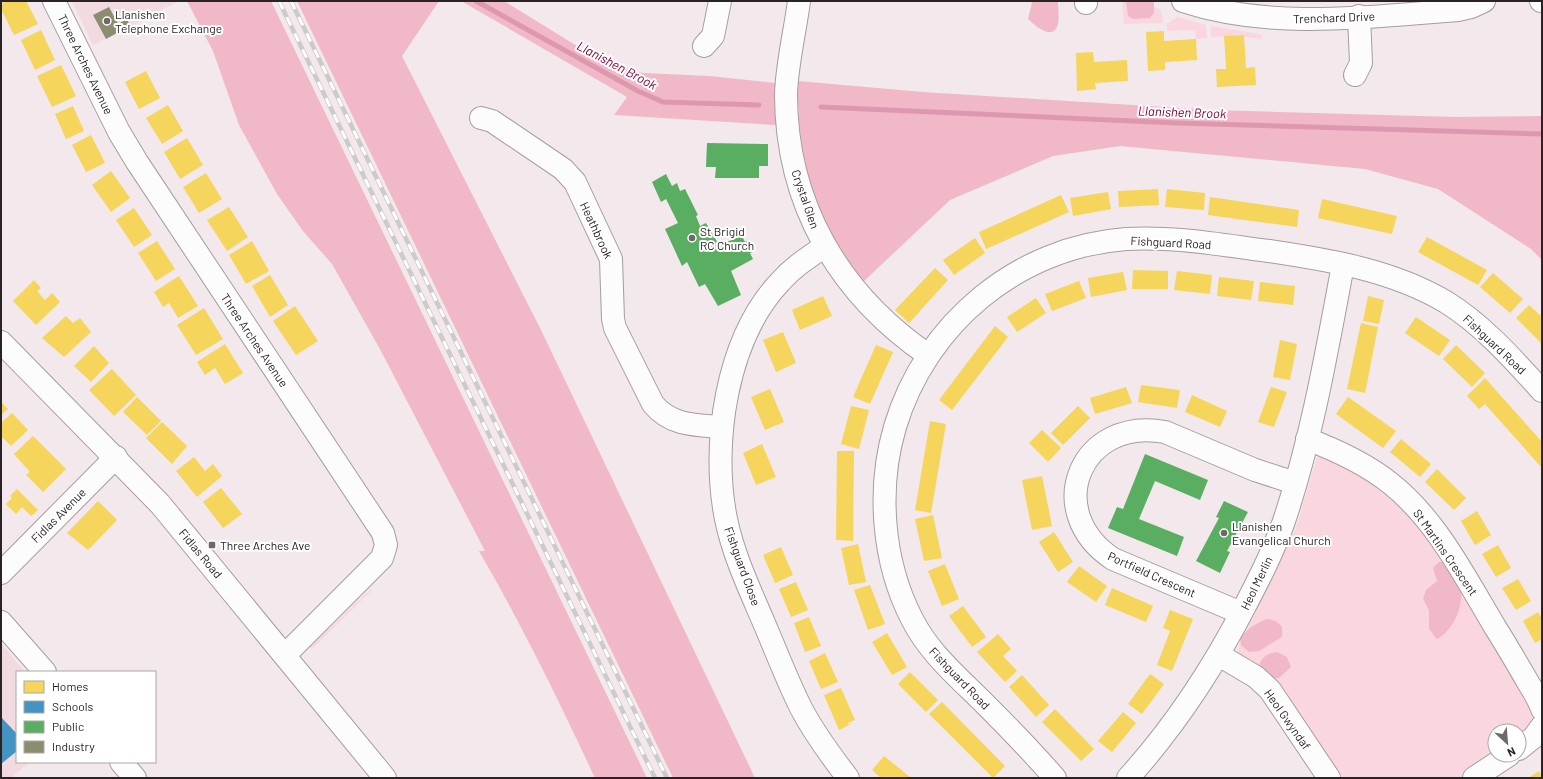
<svg xmlns="http://www.w3.org/2000/svg" width="1543" height="779" font-family="Barlow,sans-serif">
<style>
.built{fill:#f1dbe0}
.green{fill:#fad6df}
.forest{fill:#f1b8c8}
.homes{fill:#f6d55c}
.schools{fill:#4393c3}
.public{fill:#5aae61}
.industry{fill:#8c8c6e}
.lines{fill:none;stroke-linecap:round;stroke-linejoin:round}
.stream{stroke:#dd98ad;stroke-width:5}
.minor-casing{stroke:#a59da0;stroke-width:24}
.minor{stroke:#fdfcfc;stroke-width:22}
.rail-casing{stroke:#cdcacb;stroke-width:4.5}
.rail{stroke:#fff;stroke-width:3;stroke-dasharray:9;stroke-linecap:butt}
.poi-dot{fill:#70676a;stroke:#fff;stroke-width:1.5}
.labels{text-anchor:middle;dominant-baseline:central;stroke-width:4;stroke-linejoin:round;paint-order:stroke}
.poi-label{font-size:12px;fill:#2a2224;stroke:#fff;text-anchor:start}
.street-label{font-size:12px;fill:#2a2224;stroke:#fff}
.water-label{font-size:13px;font-style:italic;fill:#770039;stroke:#fff}
</style>
<rect width="100%" height="100%" fill="#f3e8eb"/>
<g class="built">
<polygon points="72,1 179,1 93,45"/>
<polygon points="1,643 25,672 17,672 17,762 30,762 13,776 15,778 1,778"/>
</g>
<g class="green">
<polygon points="1122,1 1139,1 1161,10 1163,23 1124,24"/>
<polygon points="1178,17 1206,25 1207,38 1196,39 1195,30 1167,31 1167,24"/>
<polygon points="1211,26 1259,34 1262,36 1261,39 1245,37 1244,35 1211,37"/>
<polygon points="1327,455 1393,492 1469,593 1538,722 1519,741 1519,731 1495,731 1495,755 1463,778 1336,778 1237,651 1296,528 1317,457"/>
<polygon points="371,589 372,590 312,649 310,647"/>
</g>
<g class="forest">
<path d="M 187,1 L 271,1 L 647,778 L 595,778 C 559,701 522,625 479,551 L 485,551 L 381,351 L 332,264 L 303,231 L 277,194 L 239,125 L 213,51 Z"/>
<polygon points="297,1 439,1 402,56 542,332 755,778 673,778"/>
<polygon points="461,1 504,1 603,62 624,68 643,73 710,76 775,83 776,125 614,115 627,97"/>
<path d="M 1030,1 L 1058,1 C 1058,8 1060,20 1057,27 C 1051,40 1034,25 1028,19 L 1032,3 Z"/>
<polygon points="1126,1 1152,1 1154,3 1154,13 1150,18 1133,19 1128,16"/>
<path d="M 798,81 L 923,92 L 1213,110 L 1455,117 L 1542,116 L 1542,260 L 1531,249 L 1438,189 L 1365,169 L 1120,146 L 1053,156 L 950,200 L 863,282 C 815,227 796,152 798,81 Z"/>
<path d="M 1446,561 C 1450,569 1457,577 1460,586 C 1465,604 1454,630 1437,639 L 1429,629 L 1429,610 L 1423,599 L 1426,590 L 1437,581 L 1433,568 L 1439,562 Z"/>
<path d="M 1267,619 L 1276,621 L 1282,627 L 1282,637 L 1259,651 L 1249,652 L 1241,645 L 1240,639 C 1247,628 1255,624 1267,619 Z"/>
<path d="M 1277,652 L 1287,657 L 1291,667 L 1279,678 L 1270,679 L 1259,666 C 1261,657 1268,653 1277,652 Z"/>
</g>
<g class="homes">
<polygon points="6,1 26,1 38,24 14,35 1,9 1,4"/>
<polygon points="41,30 55,60 35,70 21,40"/>
<polygon points="1164,31 1164,41 1196,39 1197,60 1165,62 1165,70 1148,71 1146,32"/>
<polygon points="1244,35 1246,68 1255,67 1256,85 1217,87 1216,69 1226,69 1224,36"/>
<polygon points="1093,52 1094,62 1127,60 1128,81 1095,83 1096,89 1077,91 1076,53"/>
<polygon points="61,65 76,96 52,107 37,76"/>
<polygon points="146,71 160,98 139,109 125,82"/>
<polygon points="168,105 183,131 162,144 146,118"/>
<polygon points="73,106 84,131 66,139 55,114"/>
<polygon points="91,135 105,163 86,172 72,145"/>
<polygon points="187,138 203,165 180,179 164,152"/>
<polygon points="111,171 130,198 111,212 92,185"/>
<polygon points="206,173 222,199 199,213 183,187"/>
<polygon points="1158,189 1159,205 1119,207 1118,191"/>
<polygon points="1167,189 1205,193 1204,210 1165,207"/>
<polygon points="1108,192 1111,209 1073,216 1070,198"/>
<polygon points="1061,195 1069,212 986,249 979,232"/>
<polygon points="1210,197 1299,210 1297,227 1208,215"/>
<polygon points="1322,199 1397,216 1392,234 1318,218"/>
<polygon points="229,207 248,237 227,251 207,220"/>
<polygon points="134,208 152,235 134,247 116,220"/>
<polygon points="1427,237 1487,270 1478,285 1418,252"/>
<polygon points="975,238 985,253 954,275 943,260"/>
<polygon points="157,241 175,269 156,281 138,253"/>
<polygon points="252,241 269,271 246,284 229,255"/>
<polygon points="935,268 948,280 909,323 895,310"/>
<polygon points="1133,270 1168,271 1168,289 1132,289"/>
<polygon points="1177,271 1212,275 1210,294 1174,290"/>
<polygon points="1123,272 1127,290 1091,297 1088,278"/>
<polygon points="1493,273 1523,299 1510,313 1480,287"/>
<polygon points="270,275 288,305 270,317 252,286"/>
<polygon points="179,276 198,306 178,318 169,303 163,307 154,292"/>
<polygon points="1219,277 1254,281 1251,300 1217,296"/>
<polygon points="34,280 41,288 37,291 45,300 52,293 60,302 36,325 13,301"/>
<polygon points="1079,281 1086,298 1052,311 1045,294"/>
<polygon points="1260,282 1295,286 1293,305 1258,301"/>
<polygon points="823,296 832,316 800,330 792,310"/>
<polygon points="1368,296 1384,300 1379,324 1363,321"/>
<polygon points="1036,298 1046,313 1017,332 1007,317"/>
<polygon points="1529,305 1542,317 1542,344 1516,318"/>
<polygon points="295,306 318,341 296,355 273,321"/>
<polygon points="204,308 223,339 196,355 177,325"/>
<polygon points="66,316 73,323 80,318 91,332 64,357 42,338"/>
<polygon points="1416,317 1450,340 1439,356 1405,333"/>
<polygon points="1361,323 1378,327 1365,393 1347,389"/>
<polygon points="995,326 1008,337 952,410 939,400"/>
<polygon points="783,332 796,363 776,372 763,340"/>
<polygon points="1280,340 1297,344 1290,380 1273,377"/>
<polygon points="225,344 243,373 225,384 215,368 205,375 197,362"/>
<polygon points="876,345 893,352 870,404 853,397"/>
<polygon points="1456,345 1485,373 1472,387 1443,359"/>
<polygon points="94,346 109,363 91,382 74,366"/>
<polygon points="112,369 136,395 114,416 89,390"/>
<polygon points="1485,378 1542,442 1542,468 1485,404 1479,409 1467,396"/>
<polygon points="1141,385 1180,390 1177,408 1138,402"/>
<polygon points="1126,387 1132,403 1095,414 1090,398"/>
<polygon points="1271,387 1287,392 1274,427 1258,422"/>
<polygon points="770,389 784,422 765,430 751,397"/>
<polygon points="1192,395 1227,411 1220,427 1185,412"/>
<polygon points="137,397 161,421 147,435 123,412"/>
<polygon points="1348,397 1396,431 1383,448 1336,414"/>
<polygon points="1,402 8,409 1,415"/>
<polygon points="851,406 869,410 859,449 841,444"/>
<polygon points="1078,406 1090,418 1063,445 1051,433"/>
<polygon points="12,413 28,430 11,446 3,438 1,440 1,423"/>
<polygon points="930,421 946,424 931,513 915,510"/>
<polygon points="162,422 187,446 172,464 146,438"/>
<polygon points="1042,430 1061,448 1048,462 1029,443"/>
<polygon points="33,436 66,469 43,492 26,475 30,472 14,454"/>
<polygon points="1401,439 1431,464 1420,477 1390,452"/>
<polygon points="762,444 776,477 756,485 743,453"/>
<polygon points="837,451 854,451 853,541 836,540"/>
<polygon points="194,457 205,471 213,464 222,476 197,497 176,471"/>
<polygon points="1437,469 1466,498 1454,510 1425,482"/>
<polygon points="1042,476 1052,526 1032,530 1022,480"/>
<polygon points="221,488 242,514 223,528 203,502"/>
<polygon points="17,489 38,510 31,516 22,507 16,514 6,504 12,498 10,496"/>
<polygon points="98,501 117,520 88,550 67,533"/>
<polygon points="1477,511 1491,535 1475,545 1461,521"/>
<polygon points="933,515 942,558 924,561 915,519"/>
<polygon points="1054,532 1073,562 1058,572 1039,542"/>
<polygon points="858,544 866,582 849,585 841,548"/>
<polygon points="1498,545 1511,568 1496,577 1482,554"/>
<polygon points="781,547 793,575 775,583 763,555"/>
<polygon points="945,564 959,599 942,606 928,571"/>
<polygon points="1079,566 1107,586 1096,602 1067,582"/>
<polygon points="1518,579 1531,601 1516,610 1502,588"/>
<polygon points="796,582 808,610 791,617 779,589"/>
<polygon points="870,585 885,624 868,630 854,590"/>
<polygon points="1112,588 1153,606 1146,622 1105,605"/>
<polygon points="963,606 986,637 972,647 949,616"/>
<polygon points="1170,610 1193,619 1172,671 1157,665 1170,631 1163,628"/>
<polygon points="1538,612 1542,619 1542,639 1535,643 1523,621"/>
<polygon points="809,617 821,646 805,652 794,623"/>
<polygon points="887,633 907,667 892,675 872,642"/>
<polygon points="998,634 1011,649 1003,656 1017,671 1005,682 977,652"/>
<polygon points="825,653 838,682 821,689 809,661"/>
<polygon points="910,672 938,700 926,712 898,684"/>
<polygon points="1150,674 1164,684 1142,714 1128,704"/>
<polygon points="1022,675 1049,705 1036,717 1009,687"/>
<polygon points="841,688 855,720 848,723 849,725 839,730 824,695"/>
<polygon points="942,702 1005,766 993,778 929,714"/>
<polygon points="1055,709 1094,749 1081,761 1042,722"/>
<polygon points="1123,712 1136,723 1112,752 1098,741"/>
<polygon points="884,756 899,768 911,778 881,778 872,770"/>
<polygon points="1539,771 1542,778 1528,778"/>
</g>
<polygon class="schools" points="1,717 17,734 17,751 1,764"/>
<g class="public">
<polygon points="707,143 768,144 768,166 759,166 759,178 715,178 716,167 706,167"/>
<polygon points="666,174 672,186 677,183 680,191 685,189 698,215 696,216 700,226 706,223 719,245 742,236 745,242 749,240 754,251 750,253 753,259 731,271 741,295 718,306 705,284 699,287 687,262 682,266 665,229 678,223 666,199 661,202 652,182"/>
<polygon points="1145,454 1208,480 1200,500 1155,481 1139,519 1184,537 1177,556 1108,528 1117,507 1123,509"/>
<polygon points="1224,501 1248,512 1227,551 1230,552 1220,573 1196,561 1219,518 1216,517"/>
</g>
<polygon class="industry" points="109,7 118,24 127,19 130,26 106,39 93,15"/>
<g class="lines">
<g class="stream">
<polyline points="476,1 638,91 663,102 759,105"/>
<polyline points="821,107 1177,123 1542,134"/>
</g>
<g class="minor-casing">
<g id="minor">
<polyline points="54,1 119,132 137,162 383,533 386,545 382,558 285,655"/>
<path d="M 799,1 C 795,32 787,63 786,94 C 786,204 839,294 928,355"/>
<polyline points="1086,1 1086,3"/>
<path d="M 1183,1 C 1271,30 1368,17 1458,10 L 1471,7 L 1484,1"/>
<polyline points="1541,1 1542,1"/>
<polyline points="704,46 713,36 720,1"/>
<polyline points="1355,75 1361,63 1359,16"/>
<path d="M 481,118 L 492,121 L 563,169 L 575,182 L 611,259 L 613,319 L 615,328 L 653,404 C 671,426 696,425 722,427"/>
<path d="M 825,246 C 809,257 793,267 780,282 C 726,339 711,445 726,519 C 734,558 752,594 767,630 C 778,656 788,682 801,708 C 814,733 831,756 848,778"/>
<polyline points="1,342 160,504 385,778"/>
<path d="M 1307,439 C 1336,450 1365,463 1390,483 C 1436,519 1465,577 1495,627 C 1507,646 1518,665 1529,684 C 1534,692 1539,700 1542,709"/>
<polyline points="1,573 116,457"/>
<path d="M 1241,613 L 1113,559 C 1041,511 1081,416 1165,432 L 1255,470 L 1295,483"/>
<polyline points="1,622 45,672"/>
<polyline points="1219,655 1256,677 1270,690 1329,778"/>
<polyline points="1519,749 1534,737 1542,726"/>
<polyline points="121,762 135,778"/>
<path d="M 1055,778 C 1033,753 1009,728 985,704 C 958,677 929,653 912,619 C 882,561 877,488 895,427 C 926,323 1018,247 1126,239 C 1173,236 1222,245 1269,251 C 1329,260 1392,270 1446,302 C 1483,325 1513,359 1542,391"/>
<path d="M 1128,778 C 1175,726 1213,668 1245,606 C 1259,579 1274,550 1284,521 C 1312,438 1327,350 1343,265"/>
<polyline points="1474,778 1509,755"/>
</g>
</g>
<use href="#minor" class="minor"/>
<g class="rail-casing">
<g id="rail">
<polyline points="279,1 655,778"/>
<polyline points="291,1 667,778"/>
</g>
</g>
<use href="#rail" class="rail"/>
</g>
<g class="poi-dot">
<circle cx="107" cy="21" r="4"/>
<circle cx="692" cy="238" r="4"/>
<circle cx="1224" cy="533" r="4"/>
<rect x="208" y="541" width="8" height="8" rx="2"/>
</g>
<g class="labels">
<g class="poi-label">
<text x="115" y="14">Llanishen<tspan x="115" dy="14">Telephone Exchange</tspan></text>
<text x="700" y="231">St Brigid<tspan x="700" dy="14">RC Church</tspan></text>
<text x="1232" y="526">Llanishen<tspan x="1232" dy="14">Evangelical Church</tspan></text>
<text x="220" y="545">Three Arches Ave</text>
</g>
<g class="street-label">
<text transform="translate(1334 17) rotate(-2)">Trenchard Drive</text>
<text transform="translate(86 64) rotate(64)">Three Arches Avenue</text>
<text transform="translate(806 199) rotate(71)">Crystal Glen</text>
<text transform="translate(597 230) rotate(65)">Heathbrook</text>
<text transform="translate(1171 242) rotate(3)">Fishguard Road</text>
<text transform="translate(255 340) rotate(56)">Three Arches Avenue</text>
<text transform="translate(1495 344) rotate(43)">Fishguard Road</text>
<text transform="translate(58 515) rotate(-45)">Fidlas Avenue</text>
<text transform="translate(1446 552) rotate(55)">St Martins Crescent</text>
<text transform="translate(201 553) rotate(50)">Fidlas Road</text>
<text transform="translate(743 566) rotate(70)">Fishguard Close</text>
<text transform="translate(1152 574) rotate(24)">Portfield Crescent</text>
<text transform="translate(1256 583) rotate(-64)">Heol Merlin</text>
<text transform="translate(960 678) rotate(46)">Fishguard Road</text>
<text transform="translate(1288 719) rotate(55)">Heol Gwyndaf</text>
</g>
<g class="water-label">
<text transform="translate(617 65) rotate(28)">Llanishen Brook</text>
<text transform="translate(1182 112) rotate(2)">Llanishen Brook</text>
</g>
</g>
<rect width="1543" height="779" fill="none" stroke="#2a2224" stroke-width="4"/>
<rect x="16" y="671" width="140" height="92" fill="#ffffff" stroke="#aaa7a7"/>
<rect x="24" y="681" width="20" height="12" fill="#f6d55c" stroke="#aaa7a7"/>
<text x="52" y="691" font-size="12" fill="#2a2224">Homes</text>
<rect x="24" y="701" width="20" height="12" fill="#4393c3" stroke="#aaa7a7"/>
<text x="52" y="711" font-size="12" fill="#2a2224">Schools</text>
<rect x="24" y="721" width="20" height="12" fill="#5aae61" stroke="#aaa7a7"/>
<text x="52" y="731" font-size="12" fill="#2a2224">Public</text>
<rect x="24" y="741" width="20" height="12" fill="#8c8c6e" stroke="#aaa7a7"/>
<text x="52" y="751" font-size="12" fill="#2a2224">Industry</text>
<g transform="translate(1507 743) rotate(154)"><circle r="19" fill="#ffffff" stroke="#aaa7a7"/>
<path d="M0-3L7 15L0 10L-7 15Z" fill="#70676a"/>
<text y="-6" font-size="11" font-weight="bold" text-anchor="middle" fill="#2a2224">N</text>
</g>
</svg>
